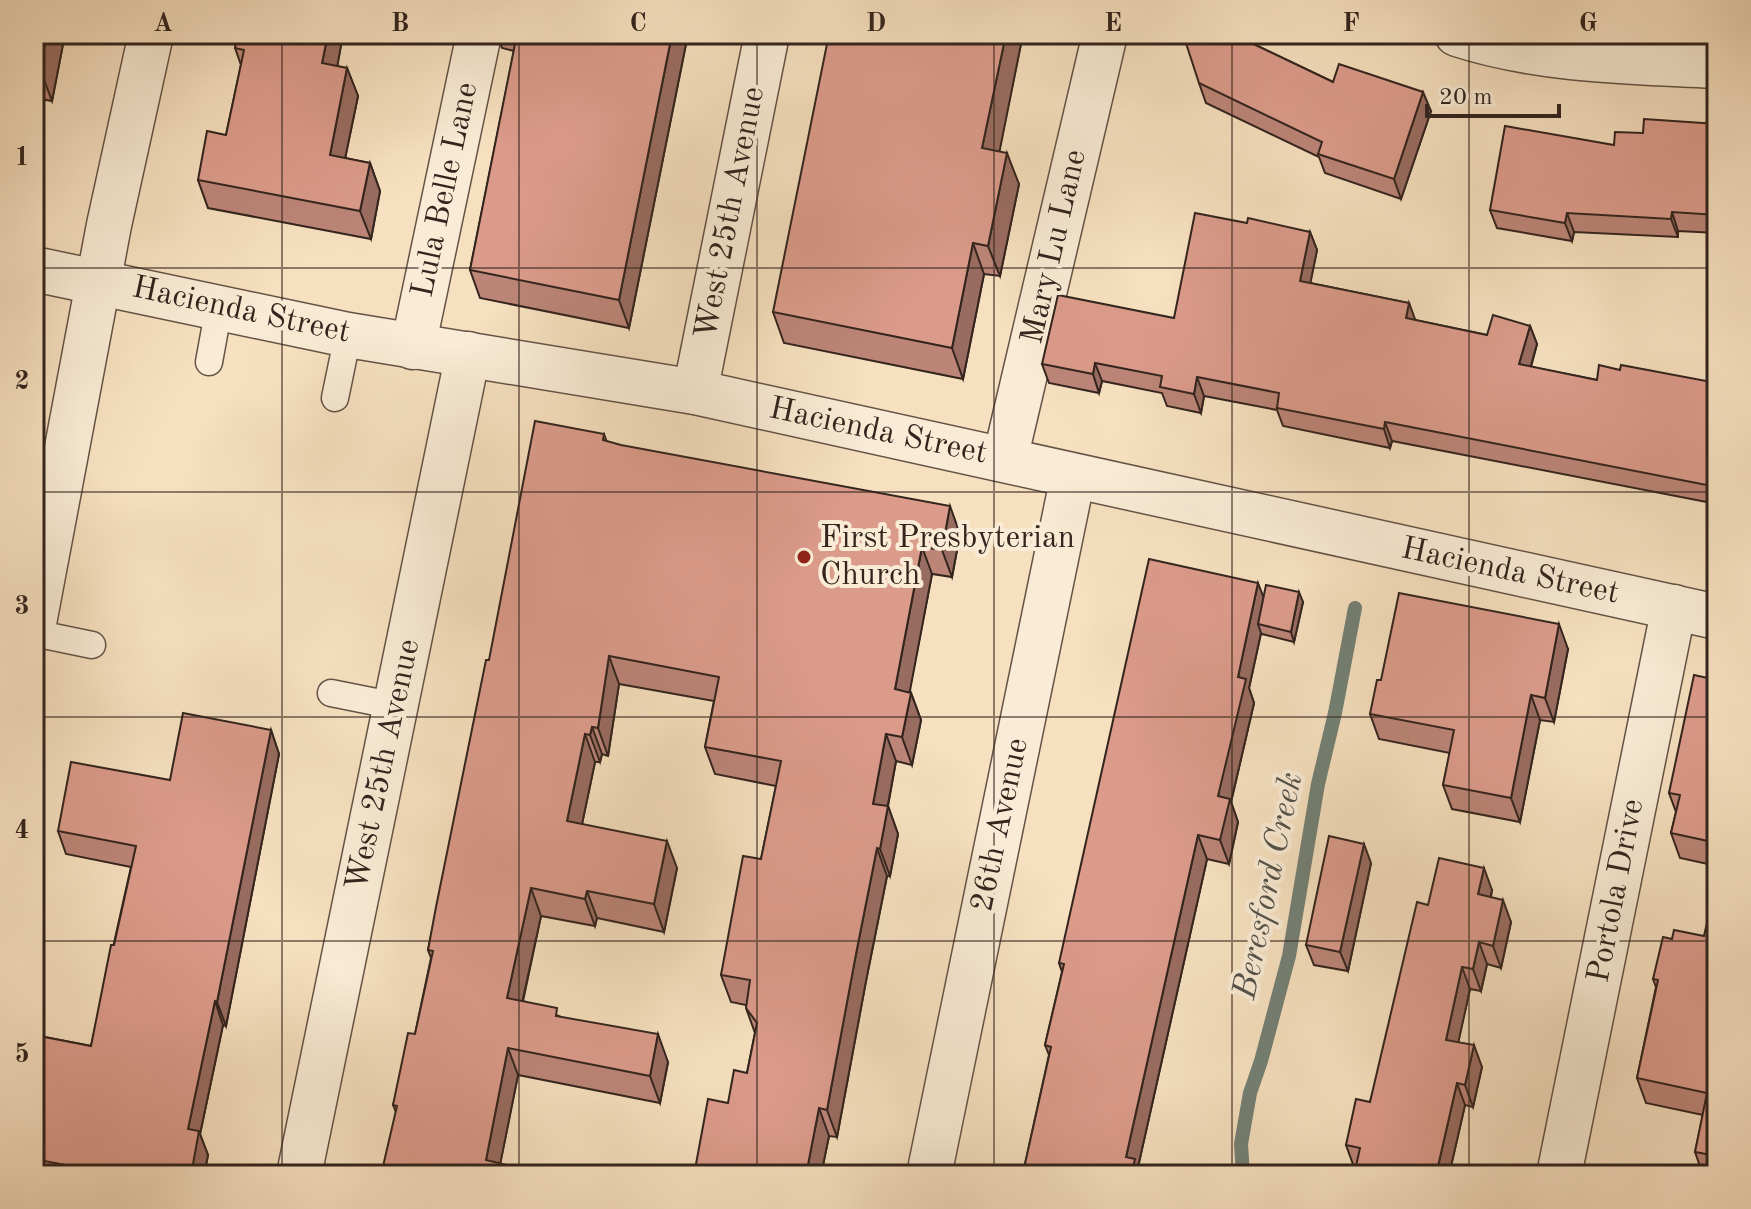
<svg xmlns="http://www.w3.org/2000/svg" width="1751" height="1209" font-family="'Old Standard TT',serif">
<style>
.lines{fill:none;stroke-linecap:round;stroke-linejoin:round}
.stream{stroke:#738075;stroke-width:14}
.service-casing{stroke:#645346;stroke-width:29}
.minor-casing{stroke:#645346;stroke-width:47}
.service{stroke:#f9ebd5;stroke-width:26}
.minor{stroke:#f9ebd5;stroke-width:44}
.wall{fill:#bc8578;stroke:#33241e;stroke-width:2}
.shaded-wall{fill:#996c61;stroke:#33241e;stroke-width:2}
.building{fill:#db9b8b;stroke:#33241e;stroke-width:2}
.grid{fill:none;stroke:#33241e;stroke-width:2;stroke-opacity:0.55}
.poi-dot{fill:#8f2418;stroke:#f9ebd5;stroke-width:3}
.labels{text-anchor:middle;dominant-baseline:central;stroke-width:8;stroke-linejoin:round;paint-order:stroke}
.street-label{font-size:32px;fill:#33241e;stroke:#f9ebd5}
.poi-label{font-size:32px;fill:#33241e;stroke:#f9ebd5;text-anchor:start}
.water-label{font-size:34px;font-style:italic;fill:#53524a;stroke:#f9ebd5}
.neatline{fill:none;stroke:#33241e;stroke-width:3}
.grid-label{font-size:26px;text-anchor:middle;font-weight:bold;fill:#33241e}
</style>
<rect width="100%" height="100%" fill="#f6e0bf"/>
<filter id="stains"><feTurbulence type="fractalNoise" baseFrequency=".0025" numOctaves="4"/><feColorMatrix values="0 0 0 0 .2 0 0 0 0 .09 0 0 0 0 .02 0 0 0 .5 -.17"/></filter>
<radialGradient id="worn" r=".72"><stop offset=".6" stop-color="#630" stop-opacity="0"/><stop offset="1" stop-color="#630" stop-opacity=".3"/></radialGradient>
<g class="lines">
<polyline class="stream" points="1243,1175 1241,1144 1250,1093 1261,1061 1289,956 1318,784 1335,713 1355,608"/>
<g class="service-casing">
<g id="service">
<polyline points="209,362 219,307"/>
<polyline points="335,398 348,335"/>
<polyline points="34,633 92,645"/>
<polyline points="331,693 396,706"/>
</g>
</g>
<g class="minor-casing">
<g id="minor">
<path d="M 1457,34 C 1540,61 1630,62 1717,66"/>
<polyline points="34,269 348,335 695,392 1717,617"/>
<polyline points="413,347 479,34"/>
<polyline points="695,392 767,34"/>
<polyline points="1005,459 1105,34"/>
<polyline points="34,623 109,225 151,34"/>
<polyline points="299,1175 468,354"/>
<polyline points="929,1175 1073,476"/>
<polyline points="1559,1175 1674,607"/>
</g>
</g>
<use href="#service" class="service"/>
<use href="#minor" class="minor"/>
</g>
<g class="wall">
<polygon points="34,34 65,34 52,101 40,99 34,129"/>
<polygon points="237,34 343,34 337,66 347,68 358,96 345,158 370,163 380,191 371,239 208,208 198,180 226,135 241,65 235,48"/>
<polygon points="496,34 688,34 629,328 480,298 470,270 514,51 502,48"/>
<polygon points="1023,34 999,151 1019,184 1000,276 984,274 963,379 784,343 773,312"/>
<polygon points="1247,41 1333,82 1431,111 1401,199 1325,173 1319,157 1206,103 1199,83"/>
<polygon points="1717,124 1717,233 1678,231 1678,237 1574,232 1572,241 1497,228 1490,210 1614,145 1643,133"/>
<polygon points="1247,223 1310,232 1317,250 1310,283 1409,303 1415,320 1487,335 1530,326 1537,344 1531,367 1597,380 1620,370 1717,383 1717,504 1392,441 1390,448 1283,426 1277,410 1204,396 1201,413 1167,406 1162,393 1102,381 1099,393 1049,383 1042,364 1174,318"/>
<polygon points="604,434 607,442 960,534 952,577 932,574 909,692 911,693 921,720 912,765 896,761 888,806 898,834 890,876 887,876 866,981 837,1137 829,1136 821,1175 694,1175 728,1103 747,1073 755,1033 746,1008 746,1005 731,1002 721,975 761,859 776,786 715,774 705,747 714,701 619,684 608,756 602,754 600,762 595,762 582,824 677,868 664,932 597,918 595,926 541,916 523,1001 668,1062 660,1103 518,1075 500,1164 518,1175 396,1112 393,1105 415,1034 431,958 428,950 489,660"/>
<polygon points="1264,598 1303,602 1294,642 1262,634 1261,633 1249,688 1254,703 1231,802 1238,822 1229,864 1207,859 1138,1167 1141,1175 1020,1175 1023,1173 1049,1055 1045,1045 1062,972 1059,963"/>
<polygon points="1568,649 1554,722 1540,720 1520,822 1452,809 1443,785 1450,753 1379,739 1370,714 1381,680"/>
<polygon points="1717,680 1717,866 1680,858 1671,833 1676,812 1669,793"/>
<polygon points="271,730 279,754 226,1026 223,1025 200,1134 208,1155 204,1175 34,1175 34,1035 91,1046 131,867 66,854 58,831 170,780"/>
<polygon points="1371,863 1348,971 1314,965 1306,945"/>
<polygon points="1492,890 1491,897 1511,922 1501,968 1487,964 1481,991 1470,989 1458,1042 1482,1067 1473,1107 1465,1105 1449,1175 1354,1175 1356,1167 1354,1167 1346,1145 1370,1102 1428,905"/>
<polygon points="1717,916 1717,1175 1703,1175 1695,1152 1703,1115 1646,1103 1637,1078 1656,987 1653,979 1672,939 1704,936"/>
</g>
<g class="shaded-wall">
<polygon points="47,34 65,34 52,101 40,69"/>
<polygon points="328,34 343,34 333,91 322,63"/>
<polygon points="672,34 688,34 629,328 619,300"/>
<polygon points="1006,34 1023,34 994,179 982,148"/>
<polygon points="347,68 358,96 340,183 330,155"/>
<polygon points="34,81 40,99 34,129"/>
<polygon points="1423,92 1431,111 1401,199 1394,179"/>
<polygon points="1007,153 1019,184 1000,276 988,246"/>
<polygon points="370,163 380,191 371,239 360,211"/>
<polygon points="1672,212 1678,231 1678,237 1671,219"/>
<polygon points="1567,213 1574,232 1572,241 1565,223"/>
<polygon points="1310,232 1317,250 1307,300 1300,281"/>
<polygon points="973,243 984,274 963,379 952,348"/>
<polygon points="1409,303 1416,322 1406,318"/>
<polygon points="1530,326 1537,344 1526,383 1519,364"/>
<polygon points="1095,363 1102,381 1099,393 1093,374"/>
<polygon points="1197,377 1204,396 1201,413 1194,394"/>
<polygon points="1385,422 1392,441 1390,448 1384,429"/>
<polygon points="950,506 960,534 952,577 942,550"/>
<polygon points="922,547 932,574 905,717 895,689"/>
<polygon points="1258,583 1267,606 1258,624 1261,633 1249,688 1254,703 1231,802 1238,822 1229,864 1220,840 1218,796 1238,677"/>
<polygon points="1299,592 1303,602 1294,642 1291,632"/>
<polygon points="1559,624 1568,649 1554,722 1545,698"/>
<polygon points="609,656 619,684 608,756 598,728"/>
<polygon points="911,693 921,720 912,765 902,737"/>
<polygon points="1531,695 1540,720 1520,822 1511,798"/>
<polygon points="592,727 602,754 600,762 590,735"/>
<polygon points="271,730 279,754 226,1026 217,1002"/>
<polygon points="585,734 595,762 577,848 567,821"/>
<polygon points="886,734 896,761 883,831 873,804"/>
<polygon points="888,806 898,834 890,876 880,849"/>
<polygon points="1198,835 1207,859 1138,1167 1141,1175 1131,1175 1126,1157"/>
<polygon points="667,841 677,868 664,932 654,904"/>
<polygon points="1364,844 1371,863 1348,971 1340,952"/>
<polygon points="877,848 887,876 866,981 837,1137 827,1110 856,954"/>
<polygon points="1484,868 1492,890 1486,916 1478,894"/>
<polygon points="531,888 541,916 517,1026 507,998"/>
<polygon points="587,891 597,918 595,926 585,899"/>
<polygon points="1503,900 1511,922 1501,968 1493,946"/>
<polygon points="1479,942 1487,964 1481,991 1473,969"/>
<polygon points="1462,967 1470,989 1454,1062 1446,1040"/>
<polygon points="215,1001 223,1025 200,1134 208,1155 204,1175 191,1175 188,1129"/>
<polygon points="658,1034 668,1062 660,1103 650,1076"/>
<polygon points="1474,1045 1482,1067 1473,1107 1465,1085"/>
<polygon points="508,1048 518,1075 498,1175 486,1160"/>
<polygon points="1457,1083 1465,1105 1449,1175 1436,1175"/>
<polygon points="819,1108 829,1136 821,1175 806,1175"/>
</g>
<g class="building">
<polygon points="34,34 47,34 40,69 34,68"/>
<polygon points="238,34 328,34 322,63 347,68 330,155 370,163 360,211 198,180 207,131 226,135 244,50 235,48"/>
<polygon points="517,34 672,34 619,300 470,270"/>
<polygon points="829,34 1006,34 982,148 1007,153 988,246 973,243 952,348 773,312"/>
<polygon points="1183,34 1243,34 1245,40 1333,82 1339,64 1423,92 1394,179 1318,154 1322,142 1199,83"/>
<polygon points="1644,119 1717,124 1717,215 1672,212 1671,219 1567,213 1565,223 1490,210 1505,126 1614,145 1615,132 1643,133"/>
<polygon points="1195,213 1247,223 1248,218 1310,232 1300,281 1409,303 1406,318 1487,335 1493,315 1530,326 1519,364 1597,380 1599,365 1620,370 1621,365 1717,383 1717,487 1385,422 1384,429 1277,408 1279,393 1197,377 1194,394 1160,387 1162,376 1095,363 1093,374 1042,364 1058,295 1174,318"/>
<polygon points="535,421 604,434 603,440 621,445 950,506 942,550 922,547 895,689 911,693 902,737 886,734 873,804 888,806 880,849 877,848 856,954 827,1110 819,1108 806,1175 694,1175 708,1099 728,1103 734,1070 747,1073 757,1023 746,1008 750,980 721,975 743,856 761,859 781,761 705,747 719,677 609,656 598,728 592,727 590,735 585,734 567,821 667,841 654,904 587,891 585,899 531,888 507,998 557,1008 556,1016 658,1034 650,1076 508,1048 486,1160 515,1167 513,1175 381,1175 397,1106 393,1105 408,1033 415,1034 433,951 428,950 436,907 486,660 489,660"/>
<polygon points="1149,559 1258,583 1238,677 1246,679 1218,796 1230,799 1220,840 1198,835 1126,1157 1135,1159 1131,1175 1020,1175 1021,1173 1023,1173 1051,1047 1045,1045 1064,964 1059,963"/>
<polygon points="1266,585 1299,592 1291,632 1258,624"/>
<polygon points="1399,593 1559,624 1545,698 1531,695 1511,798 1443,785 1454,730 1370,714 1377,680 1381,680"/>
<polygon points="1694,675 1717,680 1717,843 1671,833 1680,795 1669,793"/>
<polygon points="183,713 271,730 217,1002 215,1001 188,1129 199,1131 191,1175 75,1175 76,1167 34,1159 34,1035 91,1046 111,945 114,945 136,846 58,831 71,762 170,780"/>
<polygon points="1329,836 1364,844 1340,952 1306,945"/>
<polygon points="1439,858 1484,868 1478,894 1503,900 1493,946 1479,942 1473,969 1462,967 1446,1040 1474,1045 1465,1085 1457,1083 1436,1175 1354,1175 1360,1148 1346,1145 1356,1099 1370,1102 1417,902 1428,905"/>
<polygon points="1709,914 1717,916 1717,1156 1695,1152 1707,1093 1637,1078 1658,980 1653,979 1663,937 1672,939 1674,930 1704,936"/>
</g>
<path class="grid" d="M 282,34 L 282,1175M 519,34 L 519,1175M 757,34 L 757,1175M 994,34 L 994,1175M 1232,34 L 1232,1175M 1469,34 L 1469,1175M 34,268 L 1717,268M 34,492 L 1717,492M 34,717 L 1717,717M 34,941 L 1717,941"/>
<circle class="poi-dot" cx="804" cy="557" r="8"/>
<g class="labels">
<g class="street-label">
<text transform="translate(446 190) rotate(-78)">Lula Belle Lane</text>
<text transform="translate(731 213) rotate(-79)">West 25th Avenue</text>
<text transform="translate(1055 247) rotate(-77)">Mary Lu Lane</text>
<text transform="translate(241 311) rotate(12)">Hacienda Street</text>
<text transform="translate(878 432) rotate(12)">Hacienda Street</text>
<text transform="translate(1510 572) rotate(12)">Hacienda Street</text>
<text transform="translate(384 765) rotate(-78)">West 25th Avenue</text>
<text transform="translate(1001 825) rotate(-78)">26th Avenue</text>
<text transform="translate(1617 891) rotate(-79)">Portola Drive</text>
</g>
<g class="poi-label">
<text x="820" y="539">First Presbyterian<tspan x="820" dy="37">Church</tspan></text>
</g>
<g class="water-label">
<text transform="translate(1269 886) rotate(-78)">Beresford Creek</text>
</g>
</g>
<rect width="1751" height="1209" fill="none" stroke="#f6e0bf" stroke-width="88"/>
<path d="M1427 104v12h132v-12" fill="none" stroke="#33241e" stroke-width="4"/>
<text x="1439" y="104" font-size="24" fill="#33241e" stroke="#f9ebd5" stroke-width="6" paint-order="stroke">20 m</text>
<rect x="44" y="44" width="1663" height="1121" class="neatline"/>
<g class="grid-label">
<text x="163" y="31">A</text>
<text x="400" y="31">B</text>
<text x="638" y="31">C</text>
<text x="876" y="31">D</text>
<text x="1113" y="31">E</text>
<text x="1351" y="31">F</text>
<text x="1588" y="31">G</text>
<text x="22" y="165">1</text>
<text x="22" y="389">2</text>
<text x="22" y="614">3</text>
<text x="22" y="838">4</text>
<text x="22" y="1062">5</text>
</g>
<rect width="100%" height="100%" filter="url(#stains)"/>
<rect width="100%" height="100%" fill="url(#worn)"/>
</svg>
